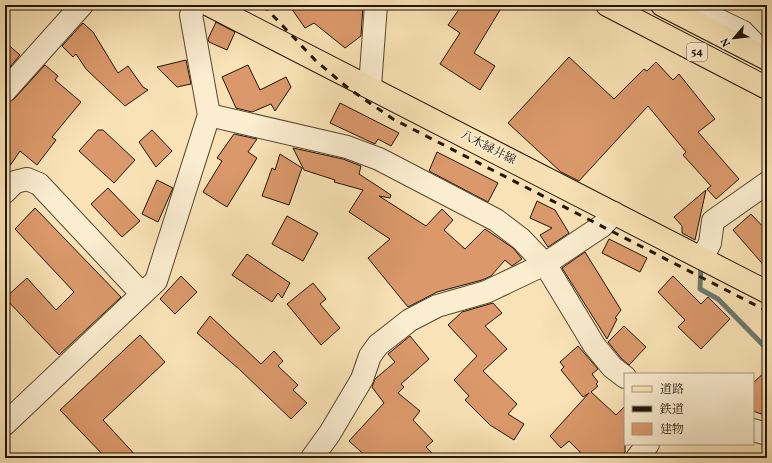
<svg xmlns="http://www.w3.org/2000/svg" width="772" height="463" font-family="Vollkorn,'Noto Serif JP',serif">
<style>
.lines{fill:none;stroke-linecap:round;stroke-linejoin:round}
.stream{stroke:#6d7970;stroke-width:5}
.building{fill:#db996b;stroke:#211406}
.minor-casing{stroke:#574832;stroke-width:24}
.major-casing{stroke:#211406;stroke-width:24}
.highway-casing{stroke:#211406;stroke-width:24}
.minor{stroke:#fbedd0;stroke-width:22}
.major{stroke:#f9e3b6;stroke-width:22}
.highway{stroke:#f9e3b6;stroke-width:22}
.rail{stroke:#211406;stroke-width:3;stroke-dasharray:7 7;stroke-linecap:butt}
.labels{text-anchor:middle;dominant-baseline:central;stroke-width:3.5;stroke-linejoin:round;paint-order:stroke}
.shield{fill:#fbedd0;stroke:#625543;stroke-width:1}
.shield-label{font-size:11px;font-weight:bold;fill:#211406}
.street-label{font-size:12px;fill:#211406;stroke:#fbedd0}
</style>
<rect width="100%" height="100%" fill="#f9e3b6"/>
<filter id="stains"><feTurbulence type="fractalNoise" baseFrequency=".005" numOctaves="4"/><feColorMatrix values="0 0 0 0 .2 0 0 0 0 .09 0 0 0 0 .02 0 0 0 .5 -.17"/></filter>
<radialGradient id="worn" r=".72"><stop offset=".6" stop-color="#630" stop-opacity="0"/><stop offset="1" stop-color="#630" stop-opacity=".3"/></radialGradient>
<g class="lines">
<polyline class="stream" points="701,264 700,289 718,299 767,349"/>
</g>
<g class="building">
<polygon points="289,5 363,5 361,36 345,48 314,23 305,28"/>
<polygon points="462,5 503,5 474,53 495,66 480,90 440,64 460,33 448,25"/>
<polygon points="216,22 235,32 227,50 209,42 208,39"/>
<polygon points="83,23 93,32 118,73 128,66 143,87 148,90 125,106 86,69 76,54 73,57 62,46"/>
<polygon points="5,42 20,55 10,67 5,63"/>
<polygon points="569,57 614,99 644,69 647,71 656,62 673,80 679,74 715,119 698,132 739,179 716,199 707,189 711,186 683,155 686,152 648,106 579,181 561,172 508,123"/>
<polygon points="186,60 191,84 177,87 157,67"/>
<polygon points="45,65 58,76 55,80 81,102 52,137 56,140 37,165 20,151 5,173 5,104 14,99"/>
<polygon points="248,65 260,90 286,77 291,87 275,111 271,104 252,112 236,108 222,77"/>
<polygon points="340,103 399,133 391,146 378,139 375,144 330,123"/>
<polygon points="98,130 103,130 135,160 114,183 79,151"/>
<polygon points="152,130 172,151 156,167 139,142"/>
<polygon points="234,134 257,139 248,152 257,158 227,207 203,192 222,161 217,158"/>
<polygon points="293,148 343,159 361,166 359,174 391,195 390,198 379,196 426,226 442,209 453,220 444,230 465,249 485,229 513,248 522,259 512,266 505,260 491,276 482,280 437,292 408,307 368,258 390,239 349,212 363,190 334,182 335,180 304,170"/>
<polygon points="437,152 498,183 488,202 429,171"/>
<polygon points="280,154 302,168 289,205 262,196 272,168 275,170"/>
<polygon points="157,180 173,188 158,222 142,214"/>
<polygon points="108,188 140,221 122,237 91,204"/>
<polygon points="706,190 695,240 682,233 682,226 674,217"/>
<polygon points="537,201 555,210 569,233 548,247 540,235 552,228 530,218"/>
<polygon points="35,208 121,297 59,355 5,298 27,278 56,310 74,292 15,229"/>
<polygon points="751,214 767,231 767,269 733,230"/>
<polygon points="287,216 318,233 303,261 272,244"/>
<polygon points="609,239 647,258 640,272 602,253"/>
<polygon points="585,252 621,310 615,318 617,319 607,339 562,268"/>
<polygon points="247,254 290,283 282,298 278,293 272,302 232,275"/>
<polygon points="181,276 197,292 175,314 160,299"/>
<polygon points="673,276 701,304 708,297 730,319 701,349 678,327 685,320 658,292"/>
<polygon points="313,283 326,299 320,304 340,328 321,345 287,304"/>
<polygon points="493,303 502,313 485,326 507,349 483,371 517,404 508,414 524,424 514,440 490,425 465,400 469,396 454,380 477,356 448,325 462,312"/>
<polygon points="210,316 261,364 274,351 283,361 278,366 298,385 293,390 307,403 291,419 239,369 197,333"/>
<polygon points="624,326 646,347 629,365 621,358 608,342"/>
<polygon points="140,335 165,362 103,420 138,458 106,458 60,410"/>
<polygon points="410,336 429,359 401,384 404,387 398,393 420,411 413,420 433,441 426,447 437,458 368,458 349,441 384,403 372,387 375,379 395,362 388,354"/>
<polygon points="578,346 598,369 592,374 598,382 596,384 598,386 591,392 616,415 625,406 625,452 620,458 586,458 569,441 561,448 550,436 589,393 583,397 561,370 564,367 560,362"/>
<polygon points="767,370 767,416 753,411 753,383"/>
</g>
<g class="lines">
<g class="minor-casing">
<g id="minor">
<polyline points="694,5 712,17 743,32 767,57"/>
<polyline points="370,86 376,5"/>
<polyline points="5,91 82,5"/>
<polyline points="209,115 347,147 379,159 496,220 521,239 545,264 594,345 612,367 625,377"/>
<polyline points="5,192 15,182 27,179 39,184 142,294"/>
<polyline points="702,258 710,243 713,221 767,183"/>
<polyline points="5,424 156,281 209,115 191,15 195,5"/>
<polyline points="753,430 767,434"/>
<polyline points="312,458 330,433 362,379 370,356 378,345 410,320 437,306 486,292 545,264 602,226 614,213"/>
<polyline points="637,458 648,444"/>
</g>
</g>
<g class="major-casing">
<polyline id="major" points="209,5 767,292"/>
</g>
<g class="highway-casing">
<g id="highway">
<polyline points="607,5 767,88"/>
<polyline points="662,5 767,59"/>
</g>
</g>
<use href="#minor" class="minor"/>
<use href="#major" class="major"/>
<use href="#highway" class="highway"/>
<polyline class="rail" points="263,5 316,61 348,88 393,119 767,311"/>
</g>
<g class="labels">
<rect class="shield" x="687" y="43" width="20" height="18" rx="3"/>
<g class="shield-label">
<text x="697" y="52">54</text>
</g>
<g class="street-label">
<text transform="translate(488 148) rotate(27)">八木緑井線</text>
</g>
</g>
<rect width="772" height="463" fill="none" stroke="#f9e3b6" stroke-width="20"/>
<rect x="6" y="6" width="760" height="451" fill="none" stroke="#211406" stroke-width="2"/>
<rect x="10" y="10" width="752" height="443" fill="none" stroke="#211406"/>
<rect x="624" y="373" width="130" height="72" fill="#fbedd0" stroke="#a4967f"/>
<rect x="632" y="386" width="20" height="6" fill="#f9e3b6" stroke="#a4967f"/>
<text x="660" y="393" font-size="12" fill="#211406">道路</text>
<rect x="632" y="406" width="20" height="6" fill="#211406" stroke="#a4967f"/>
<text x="660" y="413" font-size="12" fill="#211406">鉄道</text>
<rect x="632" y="423" width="20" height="12" fill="#db996b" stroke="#a4967f"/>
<text x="660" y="433" font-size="12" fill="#211406">建物</text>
<g transform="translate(734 38) rotate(242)" stroke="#fbedd0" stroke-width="3" paint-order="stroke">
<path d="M0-3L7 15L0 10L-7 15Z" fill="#211406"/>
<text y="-6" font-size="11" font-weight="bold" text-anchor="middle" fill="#211406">N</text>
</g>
<rect width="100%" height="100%" filter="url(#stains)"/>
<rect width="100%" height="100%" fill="url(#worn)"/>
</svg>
